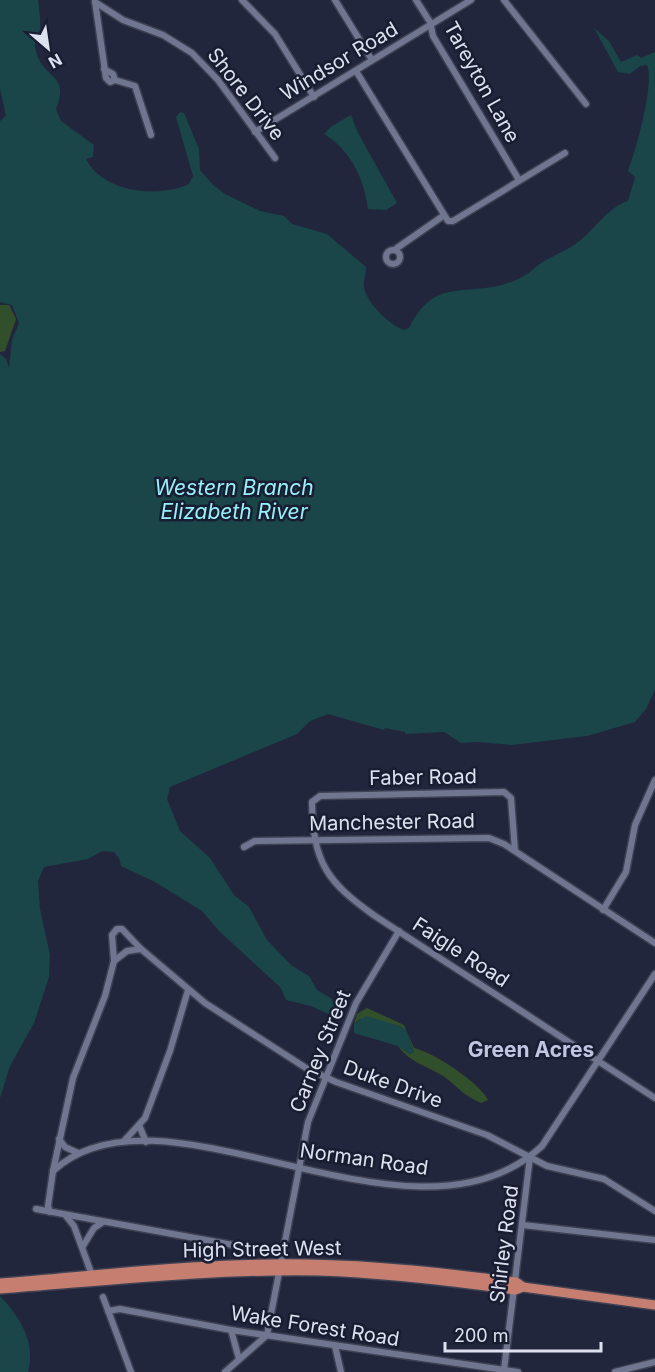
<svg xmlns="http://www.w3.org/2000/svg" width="655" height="1372" font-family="Inter,sans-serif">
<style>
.green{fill:#324f2b}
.water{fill:#1a4549}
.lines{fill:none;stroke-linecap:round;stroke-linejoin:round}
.street-casing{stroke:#3e4153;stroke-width:9}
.primary-casing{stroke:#3e4153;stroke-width:12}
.street{stroke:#717690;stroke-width:6}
.primary{stroke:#c57e70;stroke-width:9}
.labels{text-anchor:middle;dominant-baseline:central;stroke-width:5;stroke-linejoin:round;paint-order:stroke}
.street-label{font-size:20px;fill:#dde1ef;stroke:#191d31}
.water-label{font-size:21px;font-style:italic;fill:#96f1fa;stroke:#191d31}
.neighbourhood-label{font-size:21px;font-weight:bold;fill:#c0c6e2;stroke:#191d31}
</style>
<rect width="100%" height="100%" fill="#22263c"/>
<g class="green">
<polygon points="0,305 9,305 16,319 5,351 0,352"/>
<path d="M 367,1008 L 404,1025 L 414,1048 C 433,1052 479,1082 488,1100 L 481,1103 C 463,1095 460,1089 446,1078 C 429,1066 411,1064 398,1046 L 410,1054 L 414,1052 L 406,1030 L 392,1024 L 360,1019 L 354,1024 L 357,1014 Z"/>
</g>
<g class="water">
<path d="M 0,0 L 38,0 C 39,9 41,20 40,29 C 39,36 33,40 35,47 C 41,81 71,71 56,109 L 61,121 L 94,145 L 93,157 L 86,159 C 103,193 158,198 189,184 L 193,176 L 176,117 L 180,112 L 184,113 L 199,149 L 200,170 L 213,185 L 225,194 L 260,211 L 284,216 L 292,224 L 327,234 L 366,267 C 366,274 363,281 364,287 C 366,302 389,325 404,330 L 409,328 C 437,272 471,301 518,279 C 528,275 535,267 544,261 C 557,254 572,248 583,238 C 598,225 609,207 628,201 L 635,177 L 628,171 C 636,149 655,83 647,65 L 640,66 L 630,74 L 618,72 L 594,28 L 609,41 L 621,62 L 637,55 L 641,58 L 655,52 L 655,690 L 646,709 L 635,722 L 587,736 L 512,745 L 477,742 L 461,743 L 444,732 L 405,734 L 405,732 L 385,728 L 384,730 L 328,714 L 310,721 L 297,734 L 170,787 L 167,799 L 180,831 L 210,858 L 234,895 L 249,907 L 267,940 L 291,965 L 309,976 L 317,990 L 332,999 L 337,1015 L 344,1021 L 311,1006 L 286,1000 L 281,988 L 219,931 L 202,911 L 155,882 L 121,866 L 119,858 L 114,852 L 102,851 L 88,859 L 44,867 L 38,881 L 40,909 L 50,955 L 49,977 L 34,1023 L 10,1066 L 0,1098 L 0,354 L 6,359 L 9,368 L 12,340 L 19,323 L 12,305 L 0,302 L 0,121 L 6,116 L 0,89 Z"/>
<path d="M 351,115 L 358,133 L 397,203 L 386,210 L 368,209 C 364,178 351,151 324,134 L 332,126 Z"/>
<polygon points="366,1016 400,1026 406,1030 414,1052 410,1054 398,1046 354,1033 354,1024"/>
<path d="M 0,1296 C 20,1317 36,1342 28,1372 L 0,1372 Z"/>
</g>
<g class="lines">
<g class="street-casing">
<g id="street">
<polyline points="242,0 275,34 314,97"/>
<polyline points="335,0 372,60"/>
<polyline points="416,0 430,22 433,36 519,180"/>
<polyline points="504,0 586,104"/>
<polyline points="95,1 106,78 110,82 115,80 135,86 151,135"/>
<polyline points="95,2 123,20 163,35 192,53 218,80 275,158"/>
<polyline points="104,69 113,74 115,80"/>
<polyline points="356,71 448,221 453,221 565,153"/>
<polyline points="255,132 471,0"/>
<polyline points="397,248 443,216"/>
<circle cx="393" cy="257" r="7"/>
<polyline points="244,847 255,841 489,838 504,844 655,943"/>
<path d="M 515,851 L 511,798 L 504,792 L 320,796 L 312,802 C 313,863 327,882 375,916 L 655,1098"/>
<polyline points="603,910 626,872 635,825 655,780"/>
<polyline points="114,961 112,935 117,929 122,929 141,949 205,1003 306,1068 336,1082 487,1135 547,1166 604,1179 655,1211"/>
<polyline points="139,1125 146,1142"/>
<polyline points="59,1139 65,1147 78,1153"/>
<polyline points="124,1141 145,1118 170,1051 188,990"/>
<path d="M 53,1171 C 163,1069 412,1267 542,1146 L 655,974"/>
<polyline points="36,1209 255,1249"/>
<polyline points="50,1212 48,1206 53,1171 73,1078 105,996 114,961 127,951 141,949"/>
<polyline points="66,1216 74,1226 92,1275"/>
<polyline points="523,1225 655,1240"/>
<polyline points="83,1246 94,1228 103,1222"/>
<polyline points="103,1297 131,1372"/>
<polyline points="108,1311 120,1309 231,1330 518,1372"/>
<polyline points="231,1330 239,1359"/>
<polyline points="335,1346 341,1372"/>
<polyline points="504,1370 530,1157"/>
<polyline points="225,1372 267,1335 308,1122 356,1003 399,931"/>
<polyline points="615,1372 655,1362"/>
</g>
</g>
<g class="primary-casing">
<g id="primary">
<path d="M 0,1283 C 102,1275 204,1262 306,1264 C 377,1265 446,1273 516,1282 L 523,1287"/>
<path d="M 0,1289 C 106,1281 213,1269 319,1271 C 385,1273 450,1281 515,1290 L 523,1287 L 655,1305"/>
</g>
</g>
<use href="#street" class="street"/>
<use href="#primary" class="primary"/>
</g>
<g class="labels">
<g class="street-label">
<text transform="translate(339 61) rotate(-31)">Windsor Road</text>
<text transform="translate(482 82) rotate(61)">Tareyton Lane</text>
<text transform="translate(246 94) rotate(52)">Shore Drive</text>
<text transform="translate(423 777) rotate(-1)">Faber Road</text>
<text transform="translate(392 822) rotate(-1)">Manchester Road</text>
<text transform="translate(461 952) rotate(33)">Faigle Road</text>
<text transform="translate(320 1051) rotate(-68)">Carney Street</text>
<text transform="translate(393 1084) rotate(20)">Duke Drive</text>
<text transform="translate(364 1159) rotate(8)">Norman Road</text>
<text transform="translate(504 1244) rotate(-83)">Shirley Road</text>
<text transform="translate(262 1249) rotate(-1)">High Street West</text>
<text transform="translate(315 1326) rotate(9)">Wake Forest Road</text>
</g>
<g class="water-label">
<text x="234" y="487">Western Branch<tspan x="234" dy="24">Elizabeth River</tspan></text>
</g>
<g class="neighbourhood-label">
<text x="531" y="1049">Green Acres</text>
</g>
</g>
<g transform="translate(48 48) rotate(151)" stroke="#191d31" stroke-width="4.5" paint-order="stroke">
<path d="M0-4.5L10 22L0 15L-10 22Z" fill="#dde1ef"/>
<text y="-9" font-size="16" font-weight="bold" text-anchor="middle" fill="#dde1ef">N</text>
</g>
<path d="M445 1342v9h156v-9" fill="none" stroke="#dde1ef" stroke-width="3"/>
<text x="454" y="1342" font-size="18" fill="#dde1ef" stroke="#191d31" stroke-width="4.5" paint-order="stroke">200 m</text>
</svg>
